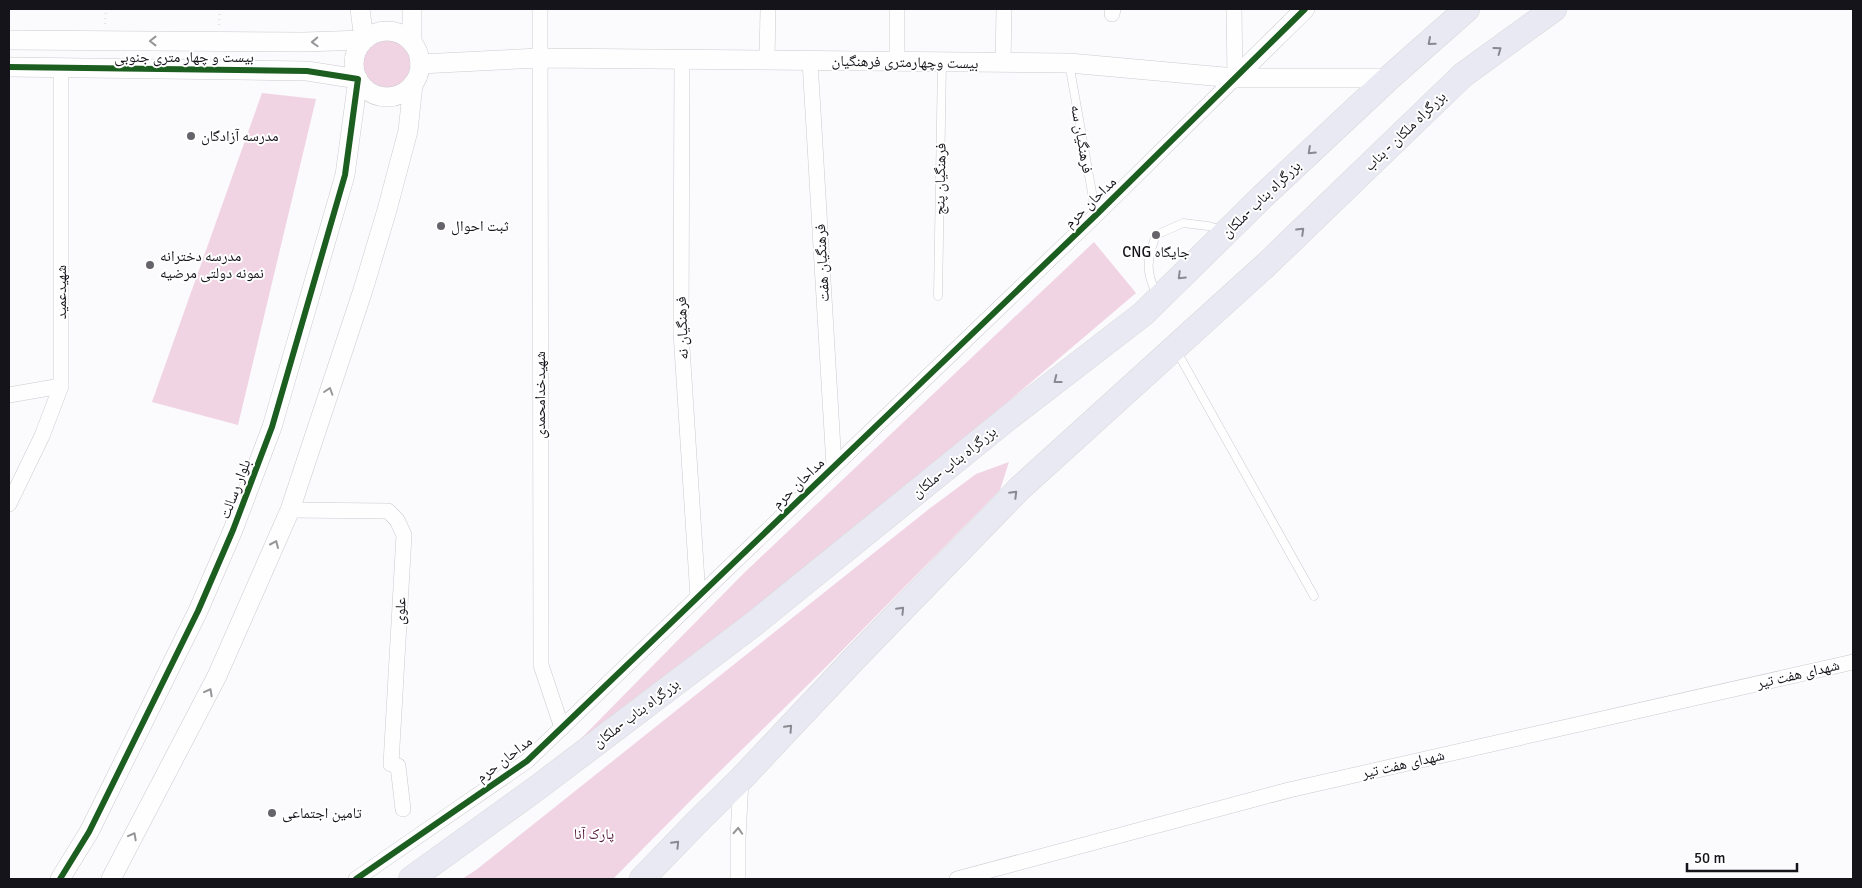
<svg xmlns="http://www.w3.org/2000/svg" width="1862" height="888" font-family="Signika,'Noto Naskh Arabic',sans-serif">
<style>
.green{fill:#f1d4e3}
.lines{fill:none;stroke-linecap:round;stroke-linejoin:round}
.service-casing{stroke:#cccacf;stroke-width:9}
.minor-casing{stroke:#cccacf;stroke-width:16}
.tertiary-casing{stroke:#cccacf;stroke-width:20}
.trunk-casing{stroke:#d8d8da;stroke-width:26}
.path{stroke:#e5e5e6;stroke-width:2.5;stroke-dasharray:1 4;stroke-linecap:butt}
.service{stroke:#fefeff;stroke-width:8}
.minor{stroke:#fefeff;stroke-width:15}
.tertiary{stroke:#fefeff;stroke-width:19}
.trunk{stroke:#e8e9f2;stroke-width:25}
.cycleway-casing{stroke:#fff;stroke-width:9}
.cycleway{stroke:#1b5e20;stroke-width:6}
.oneway{stroke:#969598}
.oneway2{stroke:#8a8991}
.poi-dot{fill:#66646a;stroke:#fff;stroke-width:2}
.labels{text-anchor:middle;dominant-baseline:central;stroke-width:4;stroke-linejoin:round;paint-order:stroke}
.street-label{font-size:15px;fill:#16141b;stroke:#fff}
.poi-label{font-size:15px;fill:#16141b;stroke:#fff;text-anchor:start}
.park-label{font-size:15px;fill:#58193e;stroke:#fff}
</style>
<rect width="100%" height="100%" fill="#fbfafd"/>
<g class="green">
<circle cx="387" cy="64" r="24"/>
<polygon points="262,93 316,99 238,425 152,402"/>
<polygon points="1094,242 1136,293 896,497 558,762 744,573"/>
<polygon points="1009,462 1000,490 822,671 711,780 613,879 462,879 476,870 929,509 976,474"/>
</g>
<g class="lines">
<g class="service-casing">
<g id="service">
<polyline points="1069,63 1096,215"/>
<path d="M 1157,295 C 1145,271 1147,260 1156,235 L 1183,223 L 1208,226 L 1223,230"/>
<polyline points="938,296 942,62"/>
<polyline points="1176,350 1314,596"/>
</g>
</g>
<g class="minor-casing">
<g id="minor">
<polyline points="540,9 541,665 562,728"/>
<polyline points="897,9 897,61"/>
<polyline points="1112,14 1113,9"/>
<polyline points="682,60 681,332 698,597"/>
<polyline points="767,60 768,9"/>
<polyline points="810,61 834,466"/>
<polyline points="1003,63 1004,9"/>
<polyline points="9,395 61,386"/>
<polyline points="9,504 42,436 61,386 61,68"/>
<polyline points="290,510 388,511 397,520 404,535 391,764 398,766 403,809"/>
<polyline points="356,879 527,761 1096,215 1235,78 1234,9"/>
<polyline points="738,879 738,838 741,779"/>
<polyline points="957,879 1289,790 1853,662"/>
</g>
</g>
<g class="tertiary-casing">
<g id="tertiary">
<polyline points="412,9 412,43"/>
<circle cx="387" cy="64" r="33"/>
<polyline points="9,40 304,42 364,40 360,9"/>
<polyline points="420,64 540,58 1069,63 1235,78 1389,78"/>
<polyline points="9,67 307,71 358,79 345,175 272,427 233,530 198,611 89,832 60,879"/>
<polyline points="1235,78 1305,9"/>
<polyline points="111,879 217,676 290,510 363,290 387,210 408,131 413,84"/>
</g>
</g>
<g class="trunk-casing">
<g id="trunk">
<polyline points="411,879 537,788 751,626 1008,418 1143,314 1262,197 1389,78 1467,9"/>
<polyline points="642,879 699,820 741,779 854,659 1020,488 1266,265 1463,75 1554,9"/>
</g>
</g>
<g class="path">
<polyline points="105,24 106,9"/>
<polyline points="219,25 220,9"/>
</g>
<use href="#service" class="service"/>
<use href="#minor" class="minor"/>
<use href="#tertiary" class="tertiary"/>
<use href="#trunk" class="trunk"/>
<g class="cycleway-casing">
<g id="cycleway">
<polyline points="9,67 307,71 358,79 345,175 272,427 233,530 198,611 89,832 60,879"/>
<polyline points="356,879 527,761 1096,215 1305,9"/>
</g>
</g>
<use href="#cycleway" class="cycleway"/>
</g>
<defs><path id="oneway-chevron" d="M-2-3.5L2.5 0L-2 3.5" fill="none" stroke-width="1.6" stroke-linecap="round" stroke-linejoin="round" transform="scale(1.25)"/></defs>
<g class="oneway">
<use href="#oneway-chevron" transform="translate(153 41) rotate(-180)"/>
<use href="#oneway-chevron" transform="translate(315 42) rotate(178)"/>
<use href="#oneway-chevron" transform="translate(329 391) rotate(-72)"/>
<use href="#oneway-chevron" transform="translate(275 544) rotate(-66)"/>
<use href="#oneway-chevron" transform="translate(209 692) rotate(-62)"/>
<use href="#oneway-chevron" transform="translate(738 831) rotate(-87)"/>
<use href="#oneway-chevron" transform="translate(133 836) rotate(-62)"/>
</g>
<g class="oneway2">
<use href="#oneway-chevron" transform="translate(1431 42) rotate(139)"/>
<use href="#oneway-chevron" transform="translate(1498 50) rotate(-36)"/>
<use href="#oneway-chevron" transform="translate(1311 151) rotate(137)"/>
<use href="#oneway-chevron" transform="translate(1301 231) rotate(-44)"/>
<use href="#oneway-chevron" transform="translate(1181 276) rotate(136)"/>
<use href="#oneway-chevron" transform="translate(1057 380) rotate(142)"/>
<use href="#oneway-chevron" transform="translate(1014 494) rotate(-45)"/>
<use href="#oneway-chevron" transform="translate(901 610) rotate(-46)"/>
<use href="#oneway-chevron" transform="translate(789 728) rotate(-47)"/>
<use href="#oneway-chevron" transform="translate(676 844) rotate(-46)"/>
</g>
<g class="poi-dot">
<circle cx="191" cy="136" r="5"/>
<circle cx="441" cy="226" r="5"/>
<circle cx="1156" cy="235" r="5"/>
<circle cx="150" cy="265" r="5"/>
<circle cx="272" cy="813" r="5"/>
</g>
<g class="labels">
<g class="street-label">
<text x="184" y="57">بیست و چهار متری جنوبی</text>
<text transform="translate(905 62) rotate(1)">بیست وچهارمتری فرهنگیان</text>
<text transform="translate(1405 131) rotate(-44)">بزرگراه ملکان - بناب</text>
<text transform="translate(1082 139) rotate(80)">فرهنگیان سه</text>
<text transform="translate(940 179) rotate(-89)">فرهنگیان پنج</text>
<text transform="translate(1261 199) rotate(-44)">بزرگراه بناب -ملکان</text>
<text transform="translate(1090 202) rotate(-44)">مداحان حرم</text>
<text transform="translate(822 263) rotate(-93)">فرهنگیان هفت</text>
<text transform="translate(61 292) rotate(-90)">شهیدعمید</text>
<text transform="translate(682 328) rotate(-92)">فرهنگیان نه</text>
<text transform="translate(540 395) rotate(-90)">شهیدخدامحمدی</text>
<text transform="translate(954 462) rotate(-39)">بزرگراه بناب -ملکان</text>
<text transform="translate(798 483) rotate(-44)">مداحان حرم</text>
<text transform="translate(235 489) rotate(-69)">بلوار رسالت</text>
<text transform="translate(400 611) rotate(-87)">علوی</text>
<text transform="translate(1798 674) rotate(-13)">شهدای هفت تیر</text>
<text transform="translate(636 713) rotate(-37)">بزرگراه بناب -ملکان</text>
<text transform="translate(504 759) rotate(-37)">مداحان حرم</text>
<text transform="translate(1403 764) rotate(-13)">شهدای هفت تیر</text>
</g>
<g class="poi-label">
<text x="201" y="136">مدرسه آزادگان</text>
<text x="451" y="226">ثبت احوال</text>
<text x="1156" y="252" text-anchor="middle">CNG جایگاه</text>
<text x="160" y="256">مدرسه دخترانه<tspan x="160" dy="17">نمونه دولتی مرضیه</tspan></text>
<text x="282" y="813">تامین اجتماعی</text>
</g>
<g class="park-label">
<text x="594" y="834">پارک آنا</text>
</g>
</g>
<rect width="1862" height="888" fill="none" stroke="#16141b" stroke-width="20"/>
<path d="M1687 863v8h110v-8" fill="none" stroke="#16141b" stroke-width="2.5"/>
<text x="1694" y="863" font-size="15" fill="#16141b" stroke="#ffffff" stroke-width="4" paint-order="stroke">50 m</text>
</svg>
